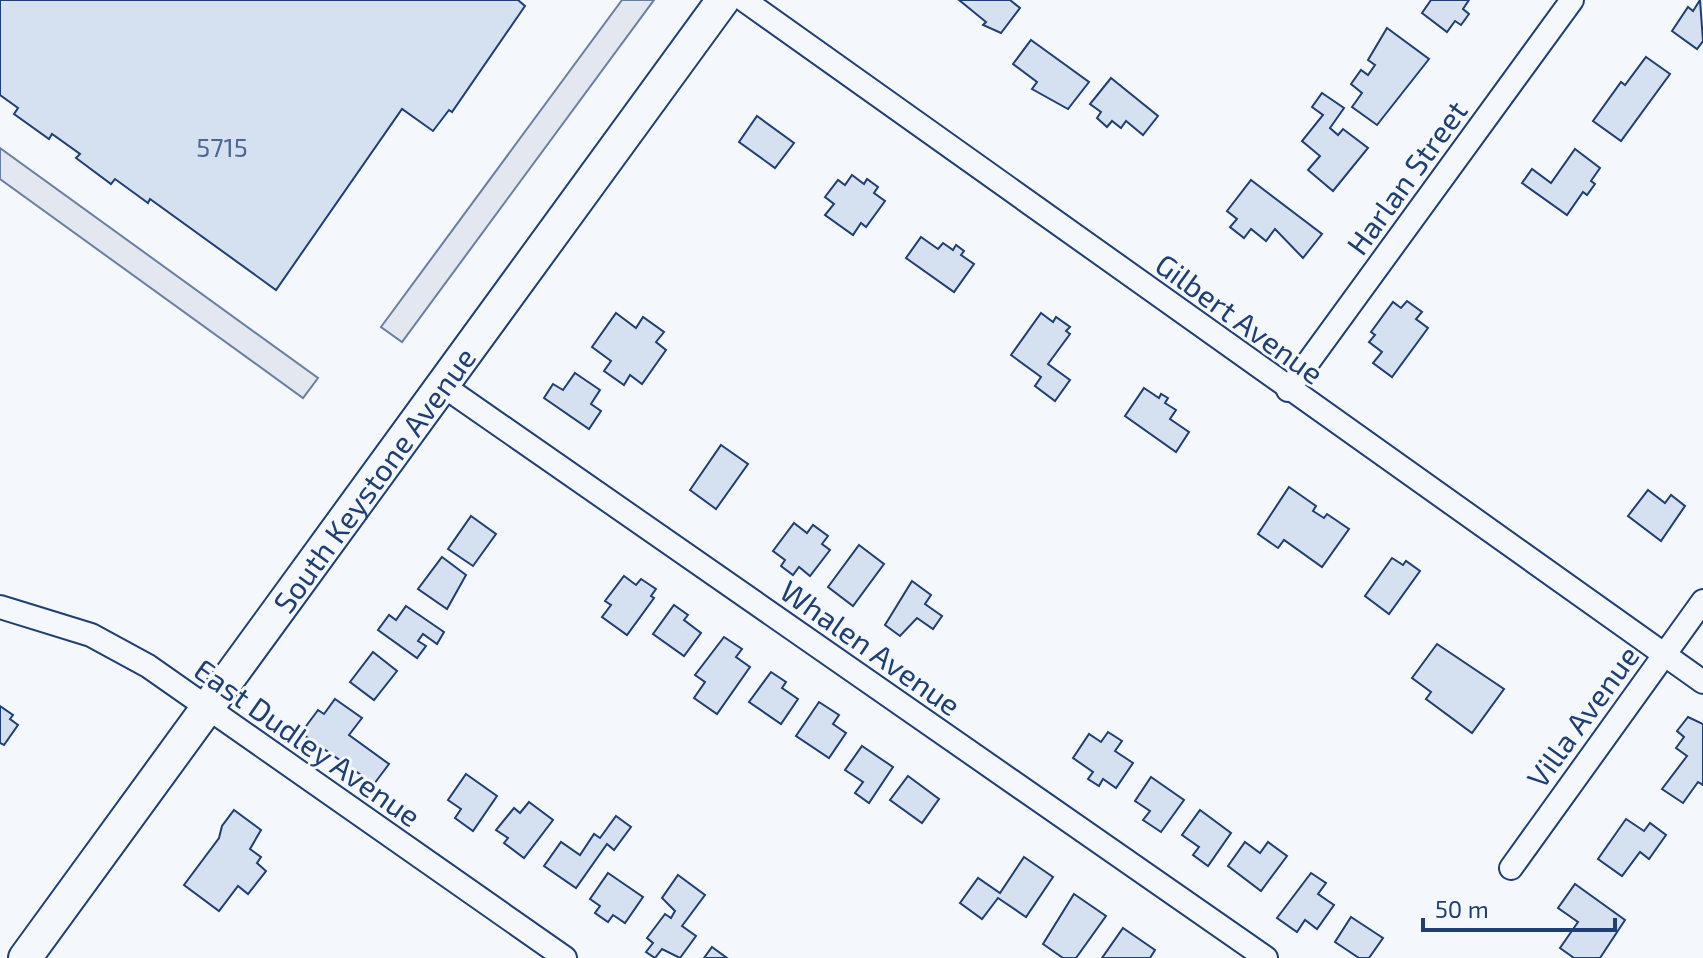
<svg xmlns="http://www.w3.org/2000/svg" width="1703" height="958" font-family="'Exo 2',sans-serif">
<style>
.parking{fill:#e3e8f0;stroke:#687fa3;stroke-width:2}
.building{fill:#d5e0f0;stroke:#1d3f73;stroke-width:2}
.lines{fill:none;stroke-linecap:round;stroke-linejoin:round}
.minor-casing{stroke:#1d3f73;stroke-width:26}
.secondary-casing{stroke:#1d3f73;stroke-width:36}
.minor{stroke:#f4f7fb;stroke-width:22}
.secondary{stroke:#f4f7fb;stroke-width:32}
.labels{text-anchor:middle;dominant-baseline:central;stroke-width:6;stroke-linejoin:round;paint-order:stroke}
.number-label{font-size:26px;fill:#4b6792}
.street-label{font-size:30px;fill:#1d3f73;stroke:#f4f7fb}
</style>
<rect width="100%" height="100%" fill="#f4f7fb"/>
<g class="parking">
<polygon points="622,0 654,0 402,342 381,327"/>
<polygon points="0,148 318,378 303,398 0,179"/>
</g>
<g class="building">
<polygon points="0,0 518,0 525,6 452,112 449,110 433,131 402,109 276,290 150,199 148,203 115,179 111,184 76,158 80,154 52,134 49,139 14,114 18,108 0,95"/>
<polygon points="959,0 1010,0 1020,8 1001,33 983,25 986,22"/>
<polygon points="1431,0 1469,0 1463,9 1469,14 1461,25 1455,21 1447,32 1422,13"/>
<polygon points="1700,0 1703,41 1697,49 1672,31 1688,7 1693,11"/>
<polygon points="1387,28 1429,59 1377,125 1352,107 1362,93 1351,84 1361,70 1368,75 1375,65 1368,60"/>
<polygon points="1031,40 1089,82 1068,109 1032,89 1037,82 1013,64"/>
<polygon points="1646,57 1670,74 1621,141 1593,121 1621,82 1625,85"/>
<polygon points="1111,78 1158,116 1143,135 1126,121 1121,128 1112,121 1107,127 1097,118 1101,112 1090,104"/>
<polygon points="1322,93 1344,108 1330,128 1338,135 1343,129 1368,148 1333,191 1308,170 1320,156 1302,141 1323,115 1312,107"/>
<polygon points="757,116 794,143 775,168 739,142"/>
<polygon points="1575,149 1600,168 1591,181 1595,184 1587,195 1583,192 1567,215 1522,183 1532,169 1551,183"/>
<polygon points="852,175 864,184 867,179 878,187 874,193 885,201 866,227 861,223 853,235 825,215 834,204 825,197 838,180 845,185"/>
<polygon points="1251,180 1322,234 1303,258 1275,229 1266,241 1251,229 1244,238 1230,227 1237,219 1227,211"/>
<polygon points="921,237 938,249 943,243 953,250 956,245 964,251 961,255 974,264 954,292 906,258"/>
<polygon points="1407,301 1422,312 1416,319 1428,328 1392,377 1373,363 1382,352 1369,342 1375,335 1371,332 1393,302 1401,308"/>
<polygon points="616,313 636,328 643,317 664,332 656,342 666,350 642,384 630,375 624,385 604,371 611,361 592,347"/>
<polygon points="1041,313 1053,322 1056,317 1070,327 1066,331 1070,334 1048,364 1070,380 1055,401 1035,386 1041,377 1011,355"/>
<polygon points="575,373 600,390 591,404 601,411 589,429 544,398 553,384 563,390"/>
<polygon points="1144,388 1159,398 1161,394 1168,398 1165,403 1176,410 1170,419 1189,432 1176,452 1125,416"/>
<polygon points="721,445 748,464 716,509 690,490"/>
<polygon points="1289,487 1316,506 1313,511 1324,518 1327,514 1349,529 1322,567 1284,540 1278,548 1258,534"/>
<polygon points="1648,490 1665,503 1671,495 1685,506 1661,541 1628,516"/>
<polygon points="471,516 496,534 473,566 448,549"/>
<polygon points="794,523 807,533 813,525 828,536 822,544 830,550 810,576 799,567 793,575 781,566 785,560 773,551"/>
<polygon points="859,545 884,564 853,606 828,587"/>
<polygon points="442,557 466,575 447,609 418,589"/>
<polygon points="1392,558 1403,565 1406,561 1420,571 1389,614 1365,596"/>
<polygon points="624,576 636,585 641,579 656,589 651,596 654,598 627,635 602,617 611,605 605,601"/>
<polygon points="912,581 931,595 925,604 942,616 933,629 917,618 900,636 885,625"/>
<polygon points="674,605 688,615 684,620 701,633 684,656 653,634"/>
<polygon points="406,606 444,632 437,644 423,634 418,641 426,646 417,658 378,630 389,615 396,620"/>
<polygon points="724,637 742,649 736,657 750,667 717,714 694,698 705,682 695,675"/>
<polygon points="1437,644 1504,689 1472,733 1426,699 1431,692 1412,678"/>
<polygon points="373,652 397,671 374,700 350,682"/>
<polygon points="771,672 786,682 782,688 798,699 781,724 749,702"/>
<polygon points="335,699 362,718 349,735 389,764 374,784 301,733 318,710 324,714"/>
<polygon points="819,702 839,715 833,724 846,733 829,758 796,736"/>
<polygon points="0,706 13,715 10,719 18,725 4,745 0,743"/>
<polygon points="1688,717 1703,724 1703,785 1698,782 1683,803 1662,789 1687,756 1676,748 1684,737 1677,731"/>
<polygon points="1108,732 1122,741 1115,751 1133,763 1116,788 1103,779 1099,786 1088,779 1093,772 1073,758 1089,734 1101,742"/>
<polygon points="862,746 893,767 869,803 855,793 863,782 845,770"/>
<polygon points="466,774 497,796 473,831 455,818 461,809 448,800"/>
<polygon points="908,776 939,799 922,823 890,800"/>
<polygon points="1151,777 1184,800 1161,832 1143,820 1150,811 1135,801"/>
<polygon points="529,802 553,820 524,858 504,843 508,838 496,830 514,808 520,813"/>
<polygon points="234,810 261,830 250,849 261,857 257,863 266,871 248,894 238,886 219,911 184,885 219,838 222,826"/>
<polygon points="1200,810 1231,833 1208,866 1193,855 1199,847 1182,835"/>
<polygon points="616,816 631,827 614,850 607,844 576,888 544,866 561,842 580,855 594,834 600,838"/>
<polygon points="1626,819 1644,831 1650,823 1666,835 1649,859 1640,852 1622,876 1598,859"/>
<polygon points="1245,842 1260,853 1268,842 1287,856 1261,891 1228,866"/>
<polygon points="1024,857 1053,877 1026,917 998,898 982,919 960,903 978,878 1000,893"/>
<polygon points="608,873 643,897 625,923 613,915 608,922 595,913 600,906 590,899"/>
<polygon points="1311,873 1326,883 1318,894 1334,905 1317,929 1305,920 1297,932 1277,918"/>
<polygon points="678,875 705,895 682,926 696,936 680,958 662,949 655,958 646,952 653,943 647,938 665,914 671,918 675,911 662,898"/>
<polygon points="1575,884 1625,920 1600,958 1574,958 1560,948 1578,922 1558,908"/>
<polygon points="1074,894 1106,916 1076,958 1063,958 1043,944"/>
<polygon points="1351,917 1383,938 1369,958 1359,958 1335,942"/>
<polygon points="1123,928 1155,950 1150,958 1102,958"/>
<polygon points="712,947 727,958 704,958"/>
</g>
<g class="lines">
<g class="minor-casing">
<g id="minor">
<polyline points="744,0 1703,682"/>
<polyline points="442,385 1266,958"/>
<polyline points="1288,390 1572,0"/>
<polyline points="0,607 91,635 148,666 565,958"/>
<polyline points="1511,868 1703,601"/>
</g>
</g>
<g class="secondary-casing">
<g id="secondary">
<path id="s1" d="M 25,958 L 723,0"/>
</g>
</g>
<use href="#minor" class="minor"/>
<use href="#secondary" class="secondary"/>
</g>
<g class="labels">
<g class="number-label">
<text x="222" y="146">5715</text>
</g>
<g class="street-label">
<text transform="translate(1406 177) rotate(-54)">Harlan Street</text>
<text transform="translate(1240 318) rotate(36)">Gilbert Avenue</text>
<text stroke="none"><textPath href="#s1" startOffset="592">South Keystone Avenue</textPath></text>
<text transform="translate(871 647) rotate(35)">Whalen Avenue</text>
<text transform="translate(1582 716) rotate(-54)">Villa Avenue</text>
<text transform="translate(308 742) rotate(35)">East Dudley Avenue</text>
</g>
</g>
<path d="M1423 918v12h192v-12" fill="none" stroke="#1d3f73" stroke-width="4"/>
<text x="1435" y="918" font-size="24" fill="#1d3f73" stroke="#f4f7fb" stroke-width="6" paint-order="stroke">50 m</text>
</svg>
